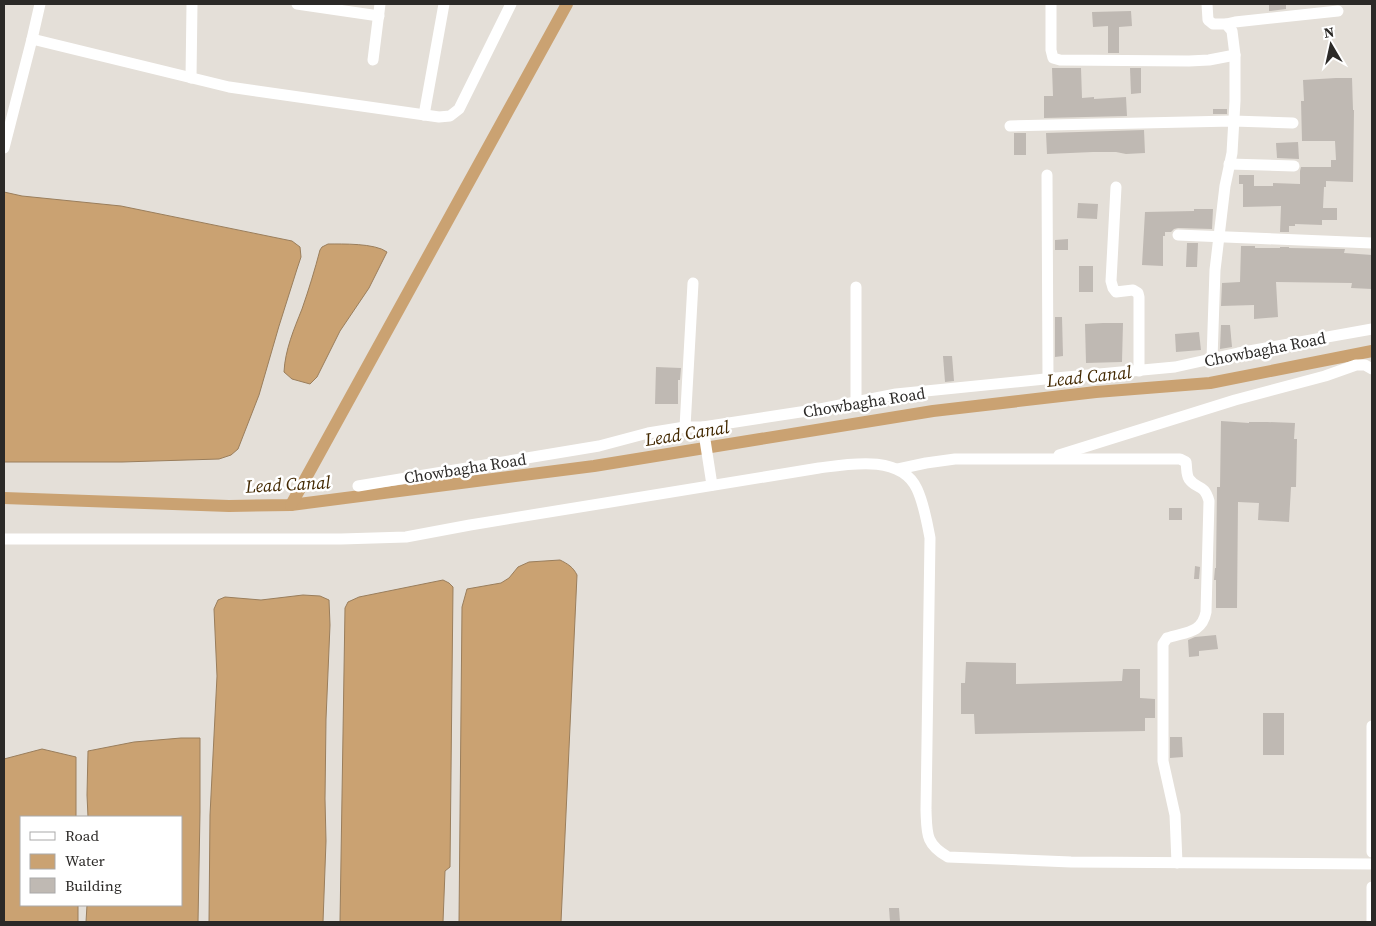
<svg xmlns="http://www.w3.org/2000/svg" width="1376" height="926" font-family="'Source Serif 4',serif">
<style>
.water{fill:#caa272;stroke:#9a7e5c}
.lines{fill:none;stroke-linecap:round;stroke-linejoin:round}
.canal{stroke:#caa272;stroke-width:12}
.building{fill:#bfb9b3}
.street{stroke:#fff;stroke-width:11}
.labels{text-anchor:middle;dominant-baseline:central;stroke-width:5;stroke-linejoin:round;paint-order:stroke}
.street-label{font-size:16px;fill:#2b2927;stroke:#fff}
.water-label{font-size:18px;font-style:italic;fill:#422800;stroke:#fff}
</style>
<rect width="100%" height="100%" fill="#e4dfd8"/>
<g class="water">
<polygon points="4,192 22,196 121,206 292,241 300,247 301,257 297,269 279,326 259,395 238,449 231,455 219,459 122,462 4,462"/>
<path d="M 328,244 C 342,244 375,243 387,252 L 369,288 L 340,331 L 317,377 L 310,384 L 292,379 L 284,372 C 285,350 294,329 302,309 C 309,289 315,269 320,250 L 322,247 Z"/>
<path d="M 560,560 C 568,564 573,567 577,575 L 561,922 L 459,922 L 462,607 L 467,589 L 501,583 L 509,578 L 518,567 L 529,562 Z"/>
<polygon points="443,580 449,583 453,587 450,867 445,871 443,922 340,922 345,608 348,602 359,597"/>
<polygon points="303,595 320,596 329,600 330,625 326,719 325,799 326,841 323,922 209,922 210,815 217,676 214,609 218,600 225,597 261,600"/>
<polygon points="181,738 200,738 200,812 198,922 86,922 87,905 181,905 181,817 88,817 87,795 88,751 134,742"/>
<polygon points="42,749 76,757 76,817 21,817 21,905 78,905 78,922 4,922 4,759"/>
</g>
<g class="lines">
<g class="canal">
<polyline points="4,498 229,506 291,505 594,466 933,411 1096,392 1210,383 1372,351"/>
<polyline points="291,505 567,4"/>
</g>
</g>
<g class="building">
<polygon points="1269,4 1286,4 1286,9 1269,11"/>
<polygon points="1131,11 1132,26 1119,27 1119,53 1108,53 1108,26 1093,27 1092,12"/>
<polygon points="1052,68 1081,68 1082,98 1094,97 1094,99 1126,97 1127,116 1044,118 1044,96 1053,96"/>
<polygon points="1130,68 1141,68 1141,93 1131,94"/>
<polygon points="1336,78 1352,78 1353,110 1354,110 1353,182 1326,181 1326,187 1324,187 1323,208 1337,208 1337,220 1322,220 1322,225 1295,224 1295,226 1289,226 1289,232 1280,232 1281,206 1243,207 1243,184 1239,184 1239,175 1254,175 1254,186 1273,186 1273,183 1300,184 1300,171 1301,167 1331,167 1331,160 1336,160 1335,141 1302,141 1301,101 1304,101 1303,80"/>
<rect x="1213" y="109" width="14" height="5"/>
<polygon points="1144,130 1145,153 1126,154 1116,152 1093,152 1047,154 1046,133"/>
<rect x="1014" y="133" width="12" height="22"/>
<polygon points="1298,142 1299,159 1277,158 1276,143"/>
<polygon points="1078,203 1098,204 1097,219 1077,218"/>
<polygon points="1194,209 1213,209 1212,229 1178,228 1174,229 1171,232 1165,232 1165,236 1163,236 1163,266 1142,265 1145,212 1194,211"/>
<polygon points="1068,239 1068,250 1055,250 1055,240"/>
<polygon points="1187,243 1198,243 1197,267 1186,267"/>
<polygon points="1241,246 1255,246 1255,248 1280,248 1280,247 1289,247 1289,248 1345,249 1344,253 1372,255 1372,289 1351,288 1352,283 1276,282 1278,317 1254,319 1254,305 1221,306 1222,283 1240,282"/>
<rect x="1079" y="266" width="14" height="26"/>
<polygon points="1055,317 1062,317 1063,356 1055,357"/>
<polygon points="1103,323 1123,323 1122,362 1086,363 1085,324"/>
<polygon points="1221,325 1230,325 1232,347 1220,349"/>
<polygon points="1199,332 1201,350 1176,352 1175,334"/>
<polygon points="943,356 952,356 954,381 945,382"/>
<polygon points="656,367 681,368 680,380 678,380 678,404 655,404"/>
<polygon points="1221,421 1249,423 1249,422 1267,422 1295,423 1294,439 1297,439 1296,487 1291,487 1289,522 1258,520 1259,503 1238,502 1237,608 1216,608 1216,580 1214,580 1215,568 1216,568 1217,487 1220,487"/>
<rect x="1169" y="508" width="13" height="12"/>
<polygon points="1195,566 1200,567 1199,579 1194,579"/>
<polygon points="1216,635 1218,649 1199,651 1199,656 1189,657 1188,640 1195,637"/>
<polygon points="966,662 1016,663 1016,684 1122,681 1123,669 1140,669 1140,698 1155,699 1155,718 1145,718 1145,731 975,734 974,714 961,714 961,683 965,683"/>
<rect x="1263" y="713" width="21" height="42"/>
<polygon points="1170,737 1182,737 1183,757 1170,758"/>
<polygon points="889,908 899,908 900,922 890,922"/>
</g>
<g class="lines">
<g class="street">
<polyline points="297,4 379,16"/>
<polyline points="1051,4 1051,50 1053,58 1060,60 1189,61 1209,60 1235,55"/>
<polyline points="1207,4 1208,20 1213,24 1226,24 1232,31 1235,55 1235,101 1232,153 1225,186 1215,270 1212,359"/>
<polyline points="1226,24 1235,22 1338,11"/>
<polyline points="32,39 229,87 439,117 450,116 459,109 511,4"/>
<polyline points="373,60 380,4"/>
<polyline points="191,78 192,4"/>
<polyline points="424,115 444,4"/>
<polyline points="1010,126 1233,121 1293,123"/>
<polyline points="4,148 32,39 40,4"/>
<polyline points="1229,164 1294,166"/>
<polyline points="1047,175 1048,379"/>
<polyline points="1116,187 1111,281 1113,288 1116,292 1133,290 1138,293 1139,297 1139,371"/>
<polyline points="1178,235 1372,243"/>
<polyline points="856,402 856,287"/>
<polyline points="685,427 693,283"/>
<polyline points="703,427 712,485"/>
<polyline points="1059,455 1235,400 1325,376 1356,365 1365,365 1372,369"/>
<path d="M 898,469 L 926,463 L 955,459 L 1180,459 L 1186,462 C 1187,468 1186,474 1189,479 C 1197,490 1204,483 1209,501 L 1206,612 C 1202,634 1184,632 1167,638 L 1163,644 L 1163,761 L 1175,815 L 1177,863"/>
<polyline points="358,486 599,446 648,433 685,427 703,427 820,409 896,394 1045,379 1175,367 1238,353 1372,329"/>
<path d="M 4,539 L 341,539 L 406,537 L 470,525 L 819,468 C 849,464 901,454 917,489 C 924,504 927,522 930,538 L 926,810 C 927,833 925,844 948,857 L 1071,862 L 1372,864"/>
<polyline points="1372,726 1372,852"/>
<polyline points="1372,922 1372,887"/>
</g>
</g>
<g class="labels">
<g class="street-label">
<text transform="translate(1265 349) rotate(-11)">Chowbagha Road</text>
<text transform="translate(864 402) rotate(-9)">Chowbagha Road</text>
<text transform="translate(465 468) rotate(-9)">Chowbagha Road</text>
</g>
<g class="water-label">
<text transform="translate(1089 376) rotate(-6)">Lead Canal</text>
<text transform="translate(687 433) rotate(-9)">Lead Canal</text>
<text transform="translate(288 484) rotate(-3)">Lead Canal</text>
</g>
</g>
<rect width="1376" height="926" fill="none" stroke="#2b2927" stroke-width="10"/>
<rect x="20" y="816" width="162" height="90" fill="#ffffff" stroke="#aaa9a9"/>
<rect x="30" y="832" width="25" height="8" fill="#ffffff" stroke="#aaa9a9"/>
<text x="65" y="841" font-size="15" fill="#2b2927">Road</text>
<rect x="30" y="854" width="25" height="15" fill="#caa272" stroke="#aaa9a9"/>
<text x="65" y="866" font-size="15" fill="#2b2927">Water</text>
<rect x="30" y="878" width="25" height="15" fill="#bfb9b3" stroke="#aaa9a9"/>
<text x="65" y="891" font-size="15" fill="#2b2927">Building</text>
<g transform="translate(1331 45) rotate(351)" stroke="#ffffff" stroke-width="4" paint-order="stroke">
<path d="M0-4L9 19L0 12L-9 19Z" fill="#2b2927"/>
<text y="-8" font-size="14" font-weight="bold" text-anchor="middle" fill="#2b2927">N</text>
</g>
</svg>
